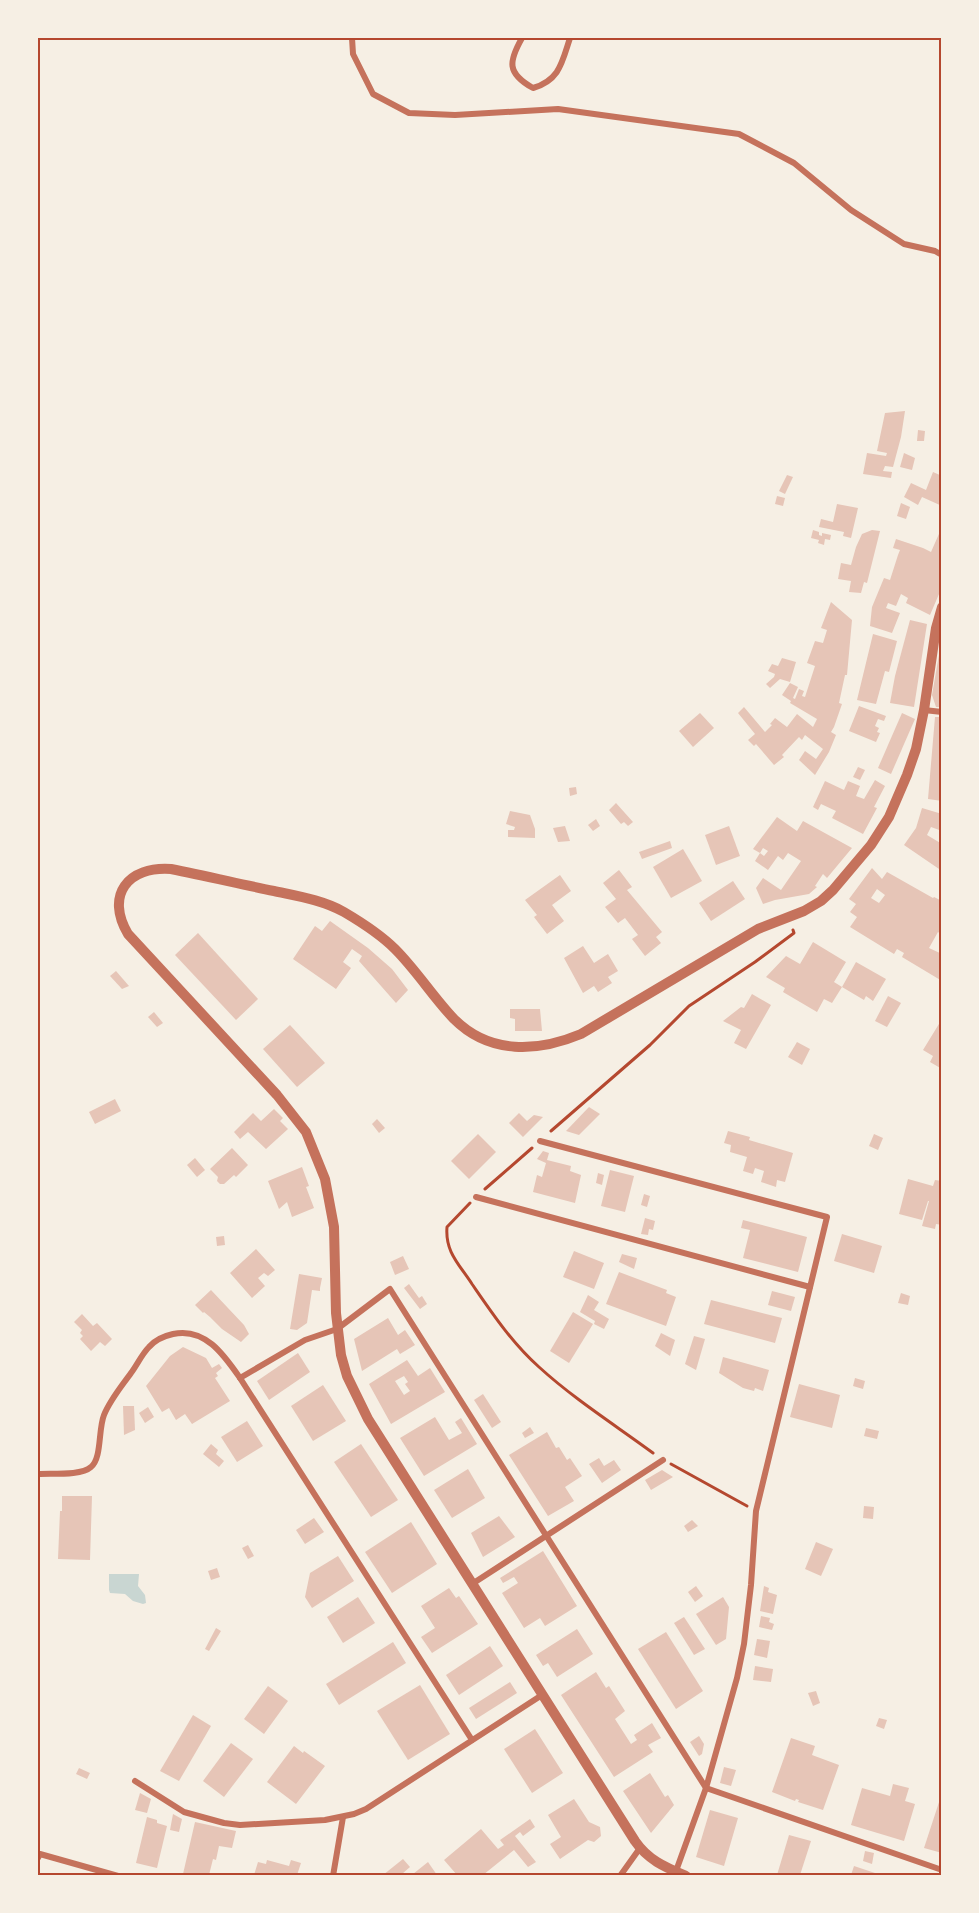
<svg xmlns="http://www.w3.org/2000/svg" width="979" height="1913" font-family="'Fira Sans Condensed',sans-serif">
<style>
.water{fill:#c9d6d2}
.building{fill:#e6c5b7;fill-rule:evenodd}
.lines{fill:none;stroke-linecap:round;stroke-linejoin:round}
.path{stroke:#b5482f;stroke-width:3}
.minor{stroke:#c5725c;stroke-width:6}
.tertiary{stroke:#c5725c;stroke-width:10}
.neatline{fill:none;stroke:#b5482f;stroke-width:2}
</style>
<rect width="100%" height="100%" fill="#f6efe4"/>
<polygon class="water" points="109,1574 139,1574 138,1586 145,1595 146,1603 143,1604 133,1601 125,1594 110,1593 109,1590"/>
<g class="building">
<polygon points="905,411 901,437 893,467 885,466 883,471 892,472 891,478 863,474 867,453 886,456 887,453 877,451 885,413"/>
<polygon points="918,430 925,431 924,441 917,441"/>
<polygon points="904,453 915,458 912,470 900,467"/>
<polygon points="933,472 942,476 942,506 922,497 918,505 904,497 911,483 926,490"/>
<polygon points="787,475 793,477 785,494 779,491"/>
<polygon points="777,496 785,498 783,506 775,504"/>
<polygon points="901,503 910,507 906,519 897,516"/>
<polygon points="837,504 858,508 851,538 843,536 844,532 819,527 821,519 833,522"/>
<polygon points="942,527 942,560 939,566 942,567 942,587 930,615 906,603 908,598 901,594 896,606 888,603 886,608 900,613 892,633 870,626 872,607 884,578 890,580 898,555 900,550 893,548 896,539 923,548 931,552"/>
<polygon points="813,530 819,532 819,535 822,536 822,533 831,535 830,540 825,539 824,545 818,543 819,540 811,538"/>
<polygon points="872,530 880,531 867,583 864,582 861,593 849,592 851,581 838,579 841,563 851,565 856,547 862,534"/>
<polygon points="831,602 852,620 847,675 845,675 839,703 842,704 834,727 831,732 836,735 829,752 815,775 799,760 805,751 816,759 823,749 805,735 802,740 799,737 782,755 784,757 774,765 756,744 754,746 748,740 755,734 738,713 744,707 765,732 772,725 770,724 775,718 787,727 797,714 813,727 817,719 790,703 791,701 782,695 790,683 798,687 793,698 795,699 799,689 804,691 802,696 805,697 815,666 807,663 815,641 823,643 827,630 821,628"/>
<polygon points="910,620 927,624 914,707 890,703 895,676"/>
<polygon points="873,634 897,641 889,672 885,671 876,704 857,700"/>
<polygon points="940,649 942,650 942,707 936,707 932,695"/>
<polygon points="782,658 796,662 790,682 780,679 770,688 766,684 774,677 775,674 768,671 772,664 778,666"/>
<polygon points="859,706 886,716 884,721 878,719 875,726 879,728 877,732 880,733 876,742 849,731"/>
<polygon points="700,713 714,728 693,747 679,731"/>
<polygon points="902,713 915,719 891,774 878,768"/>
<polygon points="935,717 942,717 942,801 928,799"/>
<polygon points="858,767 865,770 860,780 853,777"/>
<polygon points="875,780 885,786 874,807 877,808 863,834 832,818 836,811 821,804 818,810 813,807 825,781 844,790 848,781 860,786 856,796 864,799"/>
<polygon points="576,787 577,794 570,796 569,788"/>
<polygon points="616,803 633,822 628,826 624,822 621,824 609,810"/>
<polygon points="922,808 942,814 942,831 931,827 927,835 942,844 942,871 904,845 916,828"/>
<polygon points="510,811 530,815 535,829 535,838 508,837 508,830 514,830 515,827 506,824"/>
<polygon points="777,817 797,831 803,821 852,848 827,878 823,874 815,886 817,887 809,894 775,900 763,904 756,888 763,878 781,890 801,861 788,853 783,860 778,856 768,870 755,861 760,853 764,856 768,851 763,848 760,853 753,849"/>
<polygon points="596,819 600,826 593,831 588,825"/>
<polygon points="565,826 570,841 558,842 553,828"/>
<polygon points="729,826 740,856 716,865 705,835"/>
<polygon points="670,841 672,848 642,859 639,852"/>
<polygon points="683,849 702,881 671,898 653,867"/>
<path d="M 872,868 L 882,879 L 887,872 L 933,898 L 934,897 L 942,901 L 942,935 L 938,932 L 929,948 L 942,954 L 942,981 L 902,957 L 904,953 L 897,949 L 894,954 L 850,927 L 857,917 L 850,912 L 856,904 L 849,899 ZM 877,889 L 885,895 L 879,903 L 871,898 Z"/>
<polygon points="619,870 632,887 627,890 662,932 656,937 661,943 645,956 632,939 638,935 625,918 618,923 605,907 616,899 603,883"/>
<polygon points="560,875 571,891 552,905 564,921 547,934 534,917 537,915 525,900"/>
<polygon points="733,881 745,899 711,921 699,903"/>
<polygon points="330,921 368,948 392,969 408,990 396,1003 359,961 362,956 352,949 343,962 351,968 336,989 293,959 315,926 322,931"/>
<polygon points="198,933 258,999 236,1020 175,955"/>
<polygon points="813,942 846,962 834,982 842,987 832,1003 824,999 817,1012 783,992 785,988 766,977 786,956 800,964"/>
<polygon points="583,946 594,963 608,954 618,971 608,977 612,983 598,992 594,986 583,993 564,958"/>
<polygon points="856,962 886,979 873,1001 866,996 864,1000 842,987"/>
<polygon points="116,971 129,986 122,989 110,976"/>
<polygon points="752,994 771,1005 746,1049 734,1043 741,1030 723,1021 741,1007 744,1008"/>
<polygon points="888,996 901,1003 887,1027 875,1021"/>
<polygon points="510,1009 540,1009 542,1031 515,1031 515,1019 510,1018"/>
<polygon points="154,1012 163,1023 157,1027 148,1017"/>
<polygon points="942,1019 942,1069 930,1062 933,1056 923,1050"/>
<polygon points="290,1025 325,1063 297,1087 263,1049"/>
<polygon points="797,1042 810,1049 802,1065 788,1057"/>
<polygon points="115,1099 121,1111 95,1124 89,1112"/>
<polygon points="589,1107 600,1114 579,1135 566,1131"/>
<polygon points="274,1109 283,1118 280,1121 288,1129 266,1149 248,1132 240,1139 234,1132 253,1113 261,1121"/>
<polygon points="519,1113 527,1121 534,1115 543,1117 523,1137 509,1123"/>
<polygon points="377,1119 385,1128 379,1133 372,1124"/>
<polygon points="728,1131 750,1137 749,1140 793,1153 785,1182 777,1180 776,1187 761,1182 764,1171 755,1168 753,1174 743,1171 747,1157 730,1152 731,1145 724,1143"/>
<polygon points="478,1134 496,1152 469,1179 451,1161"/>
<polygon points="874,1134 883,1138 878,1150 869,1146"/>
<polygon points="232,1148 248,1165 236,1177 234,1175 224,1184 220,1184 217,1181 218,1177 210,1169"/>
<polygon points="543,1151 549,1153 547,1160 571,1166 570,1171 581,1175 575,1203 533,1192 537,1175 542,1177 546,1163 537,1159"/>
<polygon points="195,1158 205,1170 197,1177 187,1165"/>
<polygon points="302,1167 309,1186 306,1187 314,1208 292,1217 287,1202 279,1209 268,1181"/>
<polygon points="610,1170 634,1176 625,1212 601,1206"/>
<polygon points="598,1173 604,1175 602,1185 596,1183"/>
<polygon points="908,1179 933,1186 935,1180 942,1181 942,1225 936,1224 935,1229 922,1226 929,1201 928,1201 922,1220 899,1214"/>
<polygon points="644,1194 650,1196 647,1207 641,1205"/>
<polygon points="645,1218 655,1221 653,1230 649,1229 648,1235 641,1234"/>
<polygon points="743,1220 807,1237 798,1272 743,1258 750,1230 741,1228"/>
<polygon points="842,1234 882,1246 874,1273 834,1261"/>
<polygon points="224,1236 225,1245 217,1246 216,1237"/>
<polygon points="256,1249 275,1270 268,1276 264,1273 258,1278 265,1286 252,1298 230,1273"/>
<polygon points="574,1251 604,1263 594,1289 563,1277"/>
<polygon points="622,1254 637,1258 634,1269 619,1262"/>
<polygon points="403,1256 409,1269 395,1275 390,1262"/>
<polygon points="619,1272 667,1290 666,1293 676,1297 666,1326 606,1304"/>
<polygon points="299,1274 322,1278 320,1288 320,1291 312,1290 307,1323 297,1330 290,1329"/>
<polygon points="409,1284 419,1298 422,1296 427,1304 420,1309 404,1288"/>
<polygon points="211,1290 244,1325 249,1334 241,1342 222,1329 210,1317 204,1312 203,1313 195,1305"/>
<polygon points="772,1291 795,1297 791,1311 768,1305"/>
<polygon points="901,1293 910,1296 908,1305 898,1303"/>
<polygon points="588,1295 599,1302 594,1310 609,1319 604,1329 594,1324 595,1321 580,1312"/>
<polygon points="711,1300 782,1318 775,1343 704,1324"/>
<polygon points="573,1312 593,1324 569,1363 550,1351"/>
<polygon points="82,1314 93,1326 97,1323 112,1339 105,1346 100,1342 91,1351 80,1339 83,1336 80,1333 82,1330 74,1322"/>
<polygon points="388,1318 398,1335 405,1330 415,1345 400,1354 397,1349 362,1371 354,1339"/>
<polygon points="661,1333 675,1340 670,1356 655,1346"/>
<polygon points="694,1336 705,1339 696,1370 685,1364"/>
<polygon points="183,1347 206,1358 212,1368 219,1364 222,1368 216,1373 218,1376 215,1378 230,1401 192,1424 185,1414 176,1420 169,1408 162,1412 146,1386 170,1356"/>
<polygon points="298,1353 310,1372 269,1400 257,1381"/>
<polygon points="723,1357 769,1370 763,1391 755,1388 754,1391 743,1388 719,1373"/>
<path d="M 407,1360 L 418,1376 L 430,1368 L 445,1392 L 391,1424 L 369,1384 ZM 404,1376 L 408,1382 L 405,1384 L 410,1391 L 404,1395 L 395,1381 Z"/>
<polygon points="855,1378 865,1381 863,1389 853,1386"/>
<polygon points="799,1384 840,1395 832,1428 790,1417"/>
<polygon points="323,1385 346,1421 313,1441 291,1406"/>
<polygon points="483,1394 501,1422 492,1428 474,1400"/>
<polygon points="123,1406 134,1406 135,1430 124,1435"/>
<polygon points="148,1407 154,1417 145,1423 139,1413"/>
<polygon points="435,1417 449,1440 462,1433 455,1422 461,1418 477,1444 424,1476 400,1438"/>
<polygon points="247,1421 263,1446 237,1462 221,1437"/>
<polygon points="530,1427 534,1433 525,1438 522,1433"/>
<polygon points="866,1428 879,1431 877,1439 864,1436"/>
<polygon points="547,1432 556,1448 559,1447 567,1460 570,1458 582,1476 565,1487 574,1501 548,1516 509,1455"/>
<polygon points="211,1444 218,1450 216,1454 224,1461 219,1467 203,1454"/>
<polygon points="361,1444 398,1500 371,1517 334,1462"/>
<polygon points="599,1458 604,1466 614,1460 621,1470 602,1483 589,1464"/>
<polygon points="468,1469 485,1498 452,1518 434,1490"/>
<polygon points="662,1470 673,1477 651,1490 645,1480"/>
<polygon points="62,1496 92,1496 90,1560 58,1559 60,1511 62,1511"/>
<polygon points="864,1506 874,1507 873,1519 863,1518"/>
<polygon points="499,1516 515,1537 483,1557 471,1533"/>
<polygon points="314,1518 324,1532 305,1544 296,1530"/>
<polygon points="692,1520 698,1526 688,1532 684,1526"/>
<polygon points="411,1522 437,1564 392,1593 365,1552"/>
<polygon points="816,1542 833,1549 821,1576 805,1569"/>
<polygon points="248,1545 254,1556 248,1559 242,1548"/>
<polygon points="543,1551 577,1606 545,1626 540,1618 524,1628 502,1593 518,1583 514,1577 503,1583 500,1578"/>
<polygon points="338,1556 354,1581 312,1608 305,1597 310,1573"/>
<polygon points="217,1568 220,1577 211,1580 208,1571"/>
<polygon points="696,1586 703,1596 695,1602 688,1592"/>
<polygon points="764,1586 769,1588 768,1592 777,1595 773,1614 760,1611"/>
<polygon points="449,1588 456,1598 459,1596 478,1624 432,1653 421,1637 435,1628 421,1606"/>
<polygon points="358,1597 375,1623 343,1643 327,1617"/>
<polygon points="723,1597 729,1607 726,1639 716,1645 696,1614"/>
<polygon points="761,1616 770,1618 769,1622 774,1624 772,1630 759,1627"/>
<polygon points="684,1617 705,1649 694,1655 674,1623"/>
<polygon points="216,1628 221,1631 209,1651 205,1649"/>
<polygon points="577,1629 593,1654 557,1677 548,1663 543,1666 536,1655"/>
<polygon points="666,1632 703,1691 676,1709 638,1649"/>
<polygon points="757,1639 770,1641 767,1658 754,1655"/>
<polygon points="393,1642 406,1663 339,1705 326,1684"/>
<polygon points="490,1646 503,1666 459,1695 446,1675"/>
<polygon points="755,1666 773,1669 771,1682 753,1680"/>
<polygon points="596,1672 606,1688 609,1686 625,1711 615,1719 631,1744 637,1740 634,1735 652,1723 661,1738 648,1745 653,1752 614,1777 561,1695"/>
<polygon points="510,1682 517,1693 476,1719 469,1708"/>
<polygon points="420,1685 450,1734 408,1760 377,1711"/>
<polygon points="268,1686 288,1701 264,1734 244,1719"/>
<polygon points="816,1691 820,1703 813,1706 808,1693"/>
<polygon points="193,1715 211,1726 179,1781 160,1771"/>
<polygon points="879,1718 887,1720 884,1729 876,1726"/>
<polygon points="535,1729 563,1773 532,1793 504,1749"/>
<polygon points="699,1736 704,1744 702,1754 699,1756 690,1742"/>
<polygon points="791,1738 815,1746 812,1755 839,1765 823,1810 798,1802 799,1800 796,1799 795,1801 772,1792"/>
<polygon points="231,1743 253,1759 224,1797 203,1781"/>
<polygon points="294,1746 303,1753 304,1751 325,1766 296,1804 267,1782"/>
<polygon points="724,1767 736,1770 731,1786 720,1783"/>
<polygon points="79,1768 90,1773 87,1779 76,1774"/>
<polygon points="650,1773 665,1797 668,1795 674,1805 651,1833 623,1791"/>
<polygon points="893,1784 909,1788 905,1801 915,1804 904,1841 851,1825 862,1788 890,1796"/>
<polygon points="140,1793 151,1799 147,1813 135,1810"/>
<polygon points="942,1793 942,1853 924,1848"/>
<polygon points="574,1799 589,1822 600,1827 601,1836 594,1842 588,1840 560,1859 550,1844 561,1837 548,1815"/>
<polygon points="710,1810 738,1818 724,1866 696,1857"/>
<polygon points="173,1814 182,1819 179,1832 170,1830"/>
<polygon points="147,1817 157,1820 157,1823 167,1826 157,1868 136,1863"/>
<polygon points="530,1819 535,1827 523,1836 520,1832 515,1836 536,1862 528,1867 514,1850 483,1875 457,1875 444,1860 481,1829 498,1849 504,1845 500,1840"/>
<polygon points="195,1822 236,1831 232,1848 219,1846 216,1860 213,1859 209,1875 183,1874"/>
<polygon points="789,1835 811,1841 800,1875 777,1875"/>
<polygon points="865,1851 874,1853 872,1864 863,1861"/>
<polygon points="403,1859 410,1867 402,1874 403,1875 383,1875"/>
<polygon points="267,1860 289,1866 291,1860 301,1863 297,1875 254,1875 258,1862 266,1864"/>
<polygon points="428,1862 437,1875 414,1875 413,1874"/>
<polygon points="854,1866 881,1875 851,1875"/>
</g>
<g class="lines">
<g class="path">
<polyline points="551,1131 650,1045 689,1006 755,962 794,933 793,930"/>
<polyline points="485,1189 532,1148"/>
<path d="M 470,1203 L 447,1227 C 445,1252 459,1264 472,1284 C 492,1313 512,1343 539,1367 C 574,1399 615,1425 653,1453"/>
<polyline points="671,1464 747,1506"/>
</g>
<g class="minor">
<polyline points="352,38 353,54 373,94 409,113 455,115 558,109 739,134 794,163 851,210 904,244 935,251 942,255"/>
<path d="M 522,38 C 509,61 506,73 533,88 C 560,80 562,62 570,38"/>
<polyline points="924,710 942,712"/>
<polyline points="540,1141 827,1217 756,1511 751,1585 744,1644 737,1678 706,1788 676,1871"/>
<polyline points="476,1197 810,1287"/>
<polyline points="240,1378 305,1340 337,1329 390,1289 706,1788 942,1870"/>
<path d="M 38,1474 C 51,1473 81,1476 91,1467 C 102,1458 98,1430 104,1415 C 110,1400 121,1387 131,1373 C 137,1365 142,1354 149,1347 C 155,1340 164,1336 173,1334 C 205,1327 224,1355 240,1378 L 472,1740"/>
<polyline points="472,1584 663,1460"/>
<polyline points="135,1781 184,1812 224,1823 240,1825 325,1820 354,1814 366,1809 542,1695"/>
<polyline points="38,1858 40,1854 118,1876"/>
<polyline points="333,1876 343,1817"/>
<polyline points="620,1876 640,1848"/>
</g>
<path class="tertiary" d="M 686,1876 C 665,1867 648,1860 635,1841 L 368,1419 L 347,1376 L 341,1355 L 336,1313 L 334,1227 L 325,1179 L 306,1132 L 277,1095 L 128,934 C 105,895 128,866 171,869 C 206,876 240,884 274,891 C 297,896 323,900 344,912 C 361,922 381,935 395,949 C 417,971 433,997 454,1019 C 490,1055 538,1052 581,1034 L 758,929 L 804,911 L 821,901 L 833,890 L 871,845 L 889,817 L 907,775 L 916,749 L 924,710 L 936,628 L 942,607"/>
</g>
<rect width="979" height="1913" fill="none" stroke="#f6efe4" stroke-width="78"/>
<rect x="39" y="39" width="901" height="1835" class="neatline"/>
</svg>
